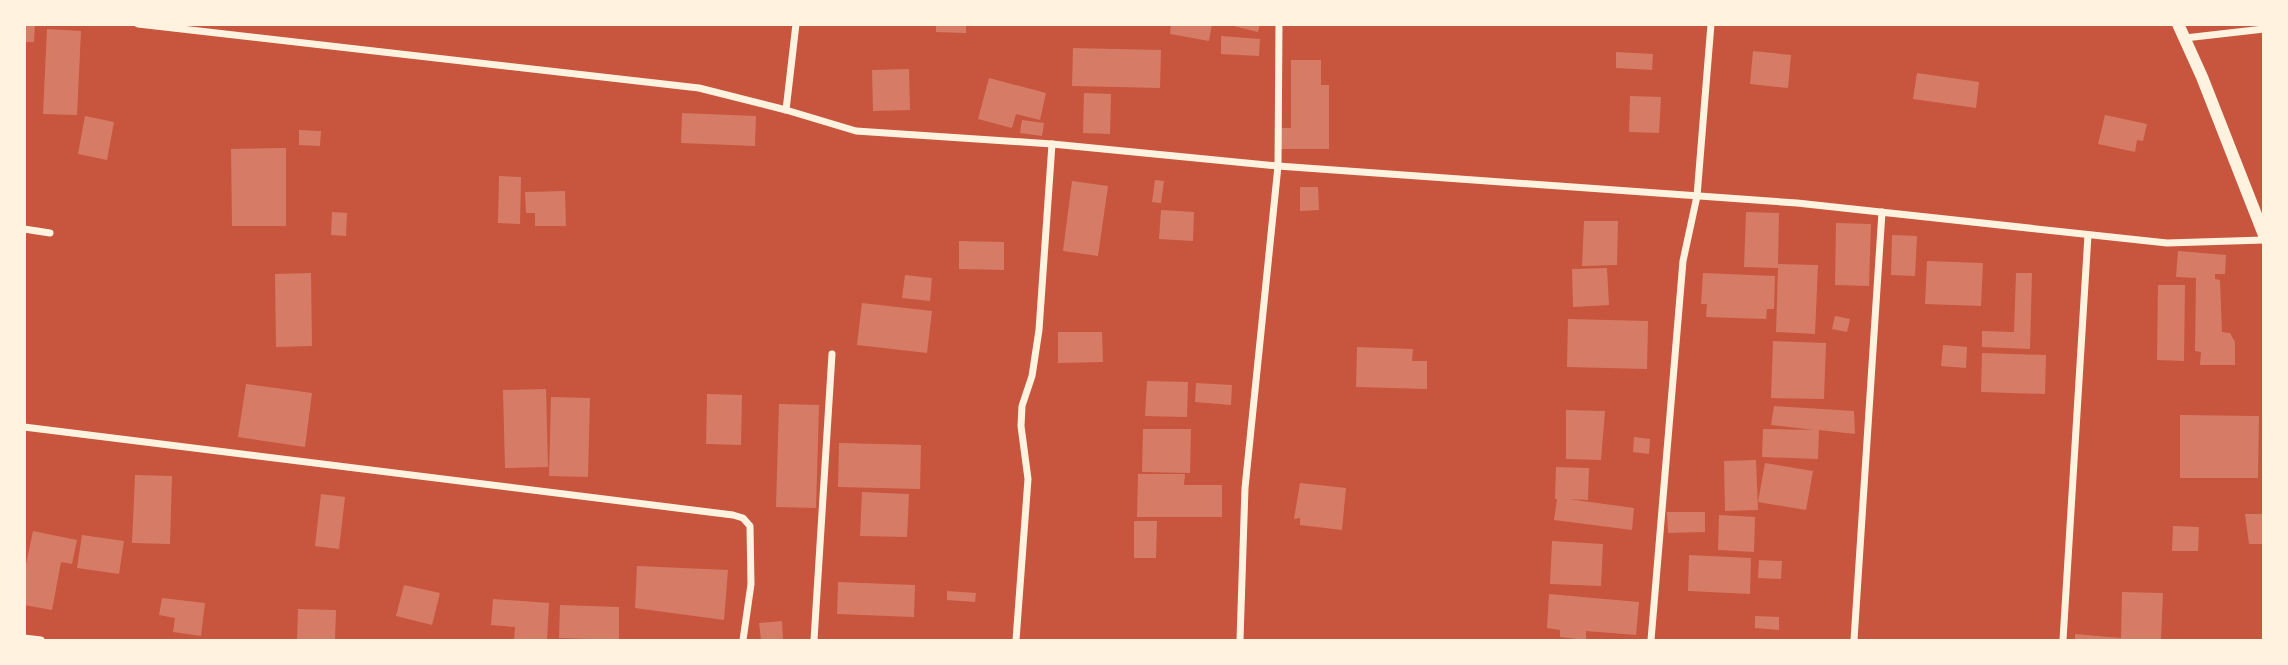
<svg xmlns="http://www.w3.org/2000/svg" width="2288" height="665" font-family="Spectral,serif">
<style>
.building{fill:#d67c66}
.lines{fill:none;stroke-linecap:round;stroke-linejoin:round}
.minor{stroke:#fff3e0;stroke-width:7}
.tertiary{stroke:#fff3e0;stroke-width:12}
</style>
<rect width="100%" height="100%" fill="#c8553d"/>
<g class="building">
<polygon points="24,24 35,24 34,42 24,42"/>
<polygon points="936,24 966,24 966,33 936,32"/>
<polygon points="1171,24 1212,24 1209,41 1170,34"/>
<polygon points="1225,24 1260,24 1258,32"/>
<polygon points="47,29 81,31 77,115 43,114"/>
<polygon points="1221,36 1260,39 1259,56 1221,54"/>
<polygon points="1073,48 1161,50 1160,88 1072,86"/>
<polygon points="1753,51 1791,55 1788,88 1750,84"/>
<polygon points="1616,52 1653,54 1652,70 1616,68"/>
<polygon points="1291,60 1321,60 1321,85 1329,85 1329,149 1278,149 1278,128 1291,128"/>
<polygon points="909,69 910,110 873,111 872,70"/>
<polygon points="1917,73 1979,82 1976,108 1913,99"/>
<polygon points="989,78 1046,93 1040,120 1016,114 1012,128 978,119"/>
<polygon points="1084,93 1111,94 1110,134 1083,133"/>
<polygon points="1630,96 1661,97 1659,133 1629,132"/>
<polygon points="682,113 756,116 755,146 681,143"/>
<polygon points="2105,115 2147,124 2143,141 2137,140 2135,152 2098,144"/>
<polygon points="85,116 114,122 107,160 78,154"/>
<polygon points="1022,120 1044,123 1042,136 1020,133"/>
<polygon points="299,130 321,131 320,146 299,145"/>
<polygon points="286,148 286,226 232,226 231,149"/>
<polygon points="499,176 521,177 520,224 498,223"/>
<polygon points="1155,180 1164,181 1161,203 1152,202"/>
<polygon points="1072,181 1108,186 1098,256 1063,251"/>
<polygon points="1300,187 1318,187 1319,210 1300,211"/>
<polygon points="565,191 566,226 535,226 535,213 526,213 525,192"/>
<polygon points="1161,210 1194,212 1193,241 1159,239"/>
<polygon points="332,212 347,213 346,236 331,235"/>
<polygon points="1746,212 1779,213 1778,264 1818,265 1815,334 1776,332 1778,268 1744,267"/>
<polygon points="1584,221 1618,221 1617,265 1582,266"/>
<polygon points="1836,223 1871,224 1869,286 1835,285"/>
<polygon points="1892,235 1917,236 1915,276 1891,275"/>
<polygon points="959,241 1004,242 1004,270 959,269"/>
<polygon points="2178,251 2226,255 2225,274 2215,274 2215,279 2220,280 2222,332 2230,333 2235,342 2235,365 2200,365 2201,352 2195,351 2196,278 2176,277"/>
<polygon points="1927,261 1983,263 1981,306 1925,304"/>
<polygon points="1607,268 1609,305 1573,307 1572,269"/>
<polygon points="311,273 312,346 276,347 275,274"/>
<polygon points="1703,273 1775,276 1774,309 1767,309 1766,319 1706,317 1707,304 1701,304"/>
<polygon points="2016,273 2032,273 2030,349 1982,347 1982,331 2014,332"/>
<polygon points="905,275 932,278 930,301 902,298"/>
<polygon points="2158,285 2185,285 2184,361 2157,360"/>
<polygon points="862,303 932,311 927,353 857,345"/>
<polygon points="1835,316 1850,319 1847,332 1832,329"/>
<polygon points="1568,319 1648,321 1647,369 1567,367"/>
<polygon points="1058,332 1102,332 1103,362 1058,363"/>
<polygon points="1773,341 1826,343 1824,399 1771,398"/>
<polygon points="1943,345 1967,347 1966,368 1941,366"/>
<polygon points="1357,347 1413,349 1412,361 1427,361 1427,389 1356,387"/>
<polygon points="1982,353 2046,355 2045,394 1981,392"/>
<polygon points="1147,381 1188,382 1187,417 1145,416"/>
<polygon points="1196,383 1232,385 1231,405 1195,402"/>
<polygon points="246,384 312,393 305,447 238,437"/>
<polygon points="546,389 548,467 505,468 503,390"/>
<polygon points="707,394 742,395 741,445 706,444"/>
<polygon points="551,397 590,398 588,477 549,476"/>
<polygon points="779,404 819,405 816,508 776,507"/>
<polygon points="1774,406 1854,411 1855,434 1819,430 1818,459 1762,457 1763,429 1814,430 1771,425"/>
<polygon points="1566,410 1605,411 1601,460 1566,459"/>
<polygon points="2180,415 2259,416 2258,478 2180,478"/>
<polygon points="1143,429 1191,429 1190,473 1142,472"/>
<polygon points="1634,437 1650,439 1649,454 1633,452"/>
<polygon points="839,443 921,445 920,489 838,487"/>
<polygon points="1756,460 1758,510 1725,511 1724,461"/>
<polygon points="1765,463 1813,471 1806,510 1758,502"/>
<polygon points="1556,467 1589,468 1588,500 1568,499 1634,508 1632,530 1554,520 1557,499 1555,499"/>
<polygon points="1138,474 1185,474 1184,485 1222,485 1222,517 1137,517"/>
<polygon points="135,475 172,476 170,544 132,543"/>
<polygon points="1300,483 1346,488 1342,530 1300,525 1300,518 1294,519"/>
<polygon points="862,492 909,494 907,537 860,536"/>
<polygon points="321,494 345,497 339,549 315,546"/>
<polygon points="1667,512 1705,512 1705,532 1668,533"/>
<polygon points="2245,514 2264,514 2264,544 2249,544"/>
<polygon points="1719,515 1755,517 1754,552 1718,550"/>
<polygon points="1134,521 1157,521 1156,558 1134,558"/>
<polygon points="2173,526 2199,527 2198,551 2172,551"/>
<polygon points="33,531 77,540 72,564 61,562 52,610 24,605 24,574"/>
<polygon points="82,535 124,541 119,574 77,568"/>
<polygon points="1552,541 1603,544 1601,586 1550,584"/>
<polygon points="1689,555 1751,558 1750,594 1688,591"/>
<polygon points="1759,560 1782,561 1781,579 1758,578"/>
<polygon points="637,566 728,570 724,620 635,608"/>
<polygon points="838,582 915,585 914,617 837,614"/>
<polygon points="404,585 440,593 432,625 396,616"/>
<polygon points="947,591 976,593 975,602 947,600"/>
<polygon points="2122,592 2163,593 2161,639 2075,640 2075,634 2121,638"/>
<polygon points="1549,594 1639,602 1636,635 1586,631 1586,640 1560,637 1560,630 1547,628"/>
<polygon points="162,598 205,603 201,636 173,632 175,618 159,615"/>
<polygon points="493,599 549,603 547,640 514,640 515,627 491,625"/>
<polygon points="560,605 619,607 619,640 559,638"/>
<polygon points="298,609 336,610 335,640 297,640"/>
<polygon points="1755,616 1779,617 1779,630 1755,628"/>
<polygon points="782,621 783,640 761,640 759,623"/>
</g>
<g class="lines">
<g class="minor">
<polyline points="138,24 699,88 786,110 856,131 1052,144 1278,166 1797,203 2167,243 2264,240"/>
<polyline points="2185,38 2264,29"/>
<polyline points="786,110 796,24"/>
<polyline points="24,229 50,233"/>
<polyline points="24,427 733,515 743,518 750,526 751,584 743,640"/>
<polyline points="24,638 41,640"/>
<polyline points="814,640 832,354"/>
<polyline points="1016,640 1028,479 1021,426 1022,406 1032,376 1039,330 1052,144"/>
<polyline points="1240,640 1245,488 1278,166 1279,24"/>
<polyline points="1651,640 1683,261 1697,196 1711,24"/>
<polyline points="1854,640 1882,212"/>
<polyline points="2063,640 2088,235"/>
</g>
<polyline class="tertiary" points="2178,24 2202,77 2264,235"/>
</g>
<rect width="2288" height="665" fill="none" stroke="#fff3e0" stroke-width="52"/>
</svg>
